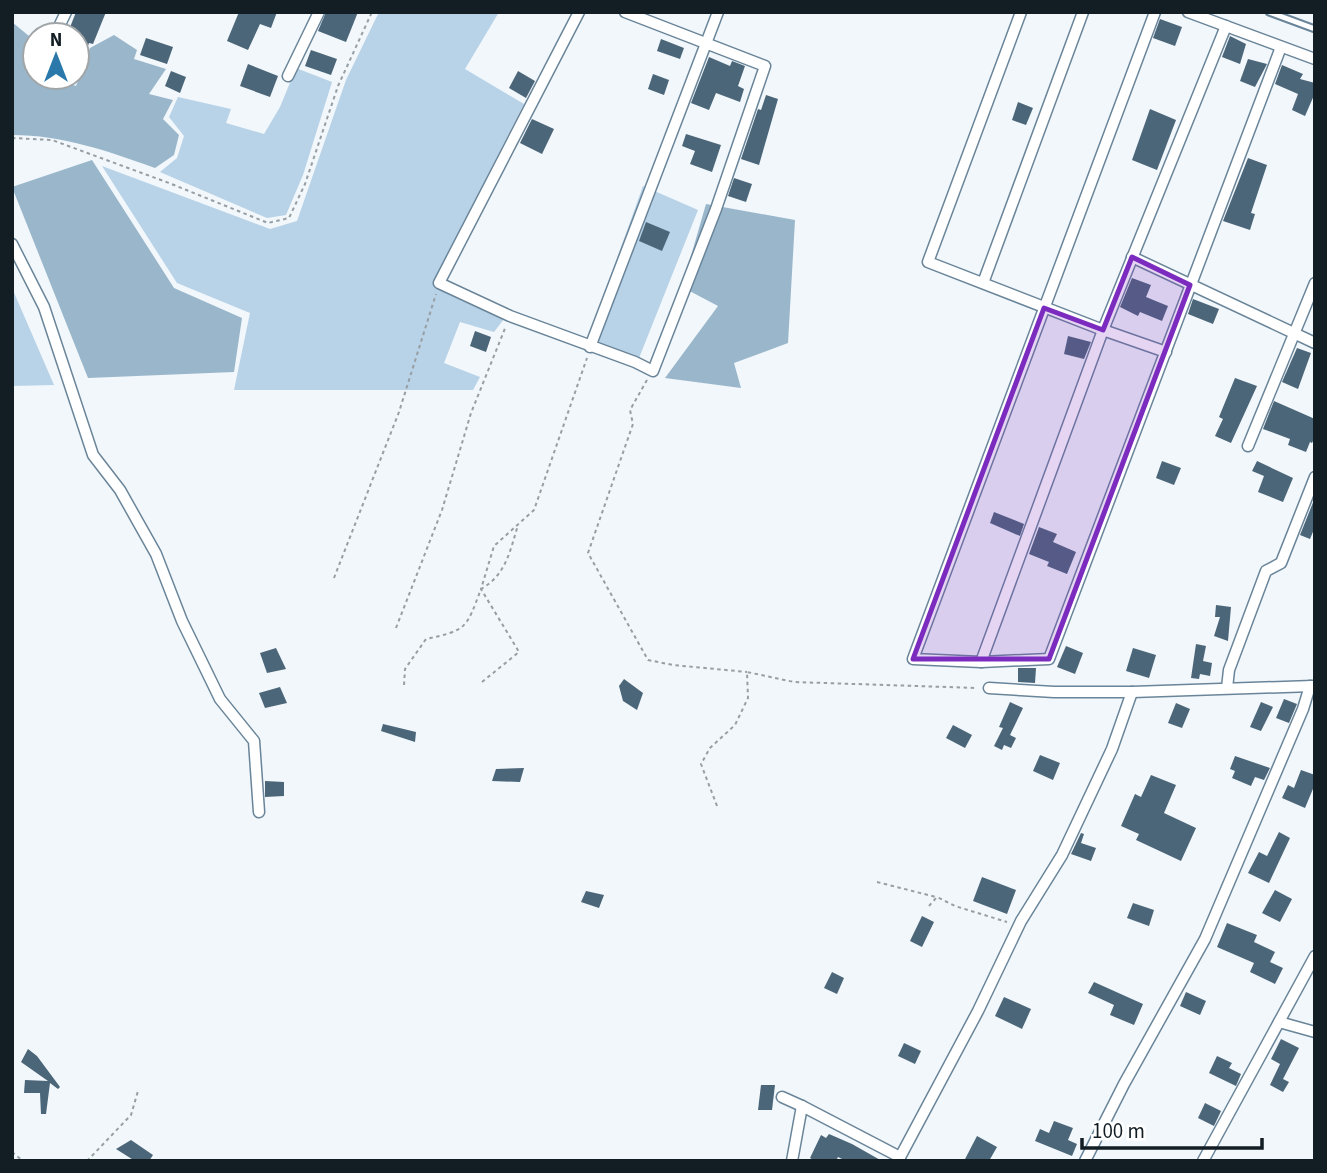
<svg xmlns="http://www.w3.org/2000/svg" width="1327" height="1173" font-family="'Source Sans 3',sans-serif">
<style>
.green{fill:#b8d2e7}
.forest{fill:#9ab6cb}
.building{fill:#4c6679}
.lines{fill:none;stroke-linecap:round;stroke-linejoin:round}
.service-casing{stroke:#6a8599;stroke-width:9}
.minor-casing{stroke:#6a8599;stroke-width:13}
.path{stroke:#979fa4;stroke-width:2;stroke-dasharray:3.5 3.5;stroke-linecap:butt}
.service{stroke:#fff;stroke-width:5}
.minor{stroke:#fff;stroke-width:10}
.marked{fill:#7b2cbf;fill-opacity:0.2;stroke:#7b2cbf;stroke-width:5;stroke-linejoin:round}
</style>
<rect width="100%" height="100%" fill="#f1f7fb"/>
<g class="green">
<polygon points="379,12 499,12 465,69 524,104 433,282 504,319 494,332 460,322 444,363 480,377 473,390 234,390 250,313 177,283 102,166 270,229 297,221 346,80"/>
<polygon points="296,68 332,82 303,175 286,215 267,218 160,172 177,158 184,136 169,117 178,97 231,109 226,123 264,134 280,107"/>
<polygon points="643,186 698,210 639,358 588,339"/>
<polygon points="12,288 54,385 12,386"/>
</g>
<g class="forest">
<path d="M 12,22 L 35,41 L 35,77 L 53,77 L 76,86 L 90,48 L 114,35 L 137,50 L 134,59 L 166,69 L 149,94 L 173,100 L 163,119 L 179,135 L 174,155 L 155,168 C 108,151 62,135 12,135 Z"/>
<polygon points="92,160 174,288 242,318 234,372 88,378 12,187"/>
<polygon points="706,204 795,220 788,343 734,363 741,388 665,378 718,306 682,287"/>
</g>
<g class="building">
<polygon points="76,12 106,12 93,44 89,43 78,73 77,35 67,35"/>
<polygon points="239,12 277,12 271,28 260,24 248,50 227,41"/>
<polygon points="326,12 358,12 346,42 318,31"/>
<polygon points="1160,19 1182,27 1175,46 1153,38"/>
<polygon points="1230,36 1246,44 1240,64 1222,57"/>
<polygon points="146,38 173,47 167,64 140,55"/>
<polygon points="661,39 684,48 680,59 657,51"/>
<polygon points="311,50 337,59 331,75 305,66"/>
<polygon points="709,57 730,66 732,61 745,66 738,86 744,89 740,102 716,93 709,110 691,103"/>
<polygon points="1248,59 1267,64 1255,87 1240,81"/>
<polygon points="248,64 278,76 270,97 240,86"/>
<polygon points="1282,65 1303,74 1300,79 1315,83 1315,93 1305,116 1292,110 1298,94 1275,84"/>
<polygon points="171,71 186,77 180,93 165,86"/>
<polygon points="518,71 535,81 526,98 509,88"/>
<polygon points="653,74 669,80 664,95 648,89"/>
<polygon points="766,95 778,99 759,165 741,159 758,109 761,110"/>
<polygon points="1018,102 1033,108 1026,125 1012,120"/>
<polygon points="1150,109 1176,120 1157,170 1132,160"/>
<polygon points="532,119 554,129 542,154 520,143"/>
<polygon points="686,134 721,145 712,172 690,164 695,151 682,146"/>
<polygon points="1248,158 1267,165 1251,213 1255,214 1250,230 1223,221"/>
<polygon points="734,178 752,184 746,202 728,196"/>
<polygon points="646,222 670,232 662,251 639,241"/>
<polygon points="1132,278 1151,285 1146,297 1168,306 1162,321 1140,312 1138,316 1120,307"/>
<polygon points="1193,299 1219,309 1213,324 1188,314"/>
<polygon points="475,331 491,337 486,352 470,346"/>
<polygon points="1068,336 1091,342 1084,359 1064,354"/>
<polygon points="1297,348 1311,353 1298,389 1282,382"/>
<polygon points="1235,378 1257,386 1231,443 1215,436 1223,419 1219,417"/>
<polygon points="1274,401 1315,419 1315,437 1312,443 1310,442 1306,452 1288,445 1290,439 1263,429"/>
<polygon points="1162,461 1181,468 1174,485 1156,478"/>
<polygon points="1257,461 1293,478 1283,502 1258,492 1264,476 1252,471"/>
<polygon points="1314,500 1315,527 1310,539 1300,535"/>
<polygon points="994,512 1024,524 1020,536 990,523"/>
<polygon points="1039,527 1057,534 1053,542 1076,552 1067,574 1047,566 1049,562 1029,554"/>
<polygon points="1216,605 1231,607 1228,641 1214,636 1220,617 1215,617"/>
<polygon points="1196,644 1206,646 1203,661 1212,663 1210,676 1200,674 1199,679 1191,678"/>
<polygon points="1066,646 1083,653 1075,674 1057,667"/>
<polygon points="276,648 286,669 267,673 260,653"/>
<polygon points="1133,648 1156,655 1149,678 1126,671"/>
<polygon points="1018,668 1036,668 1035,683 1018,682"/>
<polygon points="624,679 643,693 637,710 623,701 619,686"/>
<polygon points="280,687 287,703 265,708 259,693"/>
<polygon points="1284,699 1297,704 1289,723 1276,718"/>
<polygon points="1010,702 1023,708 1010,735 1016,738 1011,748 1004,745 1002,750 994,746 1003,728 999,727"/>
<polygon points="1261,702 1273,707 1261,731 1250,727"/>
<polygon points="1176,703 1190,709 1182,728 1168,723"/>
<polygon points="383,724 416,732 415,742 381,731"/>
<polygon points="953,725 972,735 965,748 946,738"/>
<polygon points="1040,755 1060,763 1053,780 1033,771"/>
<polygon points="1235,756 1270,768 1264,780 1255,777 1251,786 1232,778 1235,771 1230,769"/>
<polygon points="524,768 520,782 492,781 496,769"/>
<polygon points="1301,770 1315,775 1315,784 1305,808 1282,798 1288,785 1294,788"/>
<polygon points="1151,775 1176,785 1164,813 1196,828 1181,861 1136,840 1139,834 1121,826 1135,794 1141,797"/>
<polygon points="265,781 284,782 284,796 265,797"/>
<polygon points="1279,832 1290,838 1269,883 1248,873 1259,852 1267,856"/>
<polygon points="1081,833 1084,834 1081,843 1096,848 1091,861 1071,854"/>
<polygon points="982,877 1016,890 1007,914 973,901"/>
<polygon points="1275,890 1292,899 1280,922 1262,913"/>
<polygon points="586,891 604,895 599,908 581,902"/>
<polygon points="1133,903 1154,910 1149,926 1127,918"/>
<polygon points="922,916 934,922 922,947 910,941"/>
<polygon points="1227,923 1257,935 1254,942 1275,952 1270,962 1283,968 1275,984 1250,972 1254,963 1217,947"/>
<polygon points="832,972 844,978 837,994 824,988"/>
<polygon points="1094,982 1143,1004 1134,1025 1110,1015 1114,1005 1088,993"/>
<polygon points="1186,992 1206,1001 1200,1015 1180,1006"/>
<polygon points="1004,997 1031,1009 1022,1029 995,1016"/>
<polygon points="1281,1039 1299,1048 1283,1079 1289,1082 1283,1092 1270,1085 1280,1064 1271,1059"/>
<polygon points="904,1043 921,1051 915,1064 898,1056"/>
<polygon points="28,1049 37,1056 60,1087 58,1089 50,1083 46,1114 41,1114 40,1093 24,1093 25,1080 48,1081 21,1062"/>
<polygon points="1217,1056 1232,1063 1229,1068 1241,1074 1236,1086 1209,1073"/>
<polygon points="761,1085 775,1085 772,1110 758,1110"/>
<polygon points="1205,1103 1221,1111 1214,1126 1198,1118"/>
<polygon points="1054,1121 1073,1128 1068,1140 1077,1144 1072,1156 1035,1141 1040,1129 1049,1133"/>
<polygon points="829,1134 852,1144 882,1161 846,1161 838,1157 836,1161 815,1161 810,1158 821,1135 826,1138"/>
<polygon points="977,1136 997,1147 989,1161 964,1161"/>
<polygon points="131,1140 153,1155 149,1161 135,1161 116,1149"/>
</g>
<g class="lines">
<g class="service-casing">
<polyline id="service" points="1269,12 1315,29"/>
</g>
<g class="minor-casing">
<g id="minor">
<polyline points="579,12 439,283 510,316 635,362 653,371 716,209 765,66 625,12"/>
<polyline points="1021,12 928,262 1103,330 1166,352"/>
<polyline points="1155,12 913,659 981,662 1049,659 1281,47"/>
<polyline points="1188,12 1315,59"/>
<polyline points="55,35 66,12"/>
<polyline points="288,76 319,12"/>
<polyline points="12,244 44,307 93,455 120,490 156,554 182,621 220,699 254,741 259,812"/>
<polyline points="1132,257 1315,343"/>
<polyline points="983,283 1083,12"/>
<polyline points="590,347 718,12"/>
<polyline points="1248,446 1315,283"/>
<polyline points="981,662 1103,330 1226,26"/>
<polyline points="989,688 1054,692 1132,692 1313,686"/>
<polyline points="1227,688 1229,670 1266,571 1281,563 1315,477"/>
<polyline points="1279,1022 1315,1032"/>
<polyline points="782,1097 802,1106"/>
<polyline points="792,1161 802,1106 900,1157"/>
<polyline points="898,1161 978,1011 1021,921 1062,855 1112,749 1132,692"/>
<polyline points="1085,1161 1124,1084 1205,939 1303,709 1310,686"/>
<polyline points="1203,1161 1315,956"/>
</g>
</g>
<g class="path">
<polyline points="12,138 52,140 169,183 268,223 289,218 305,184 338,86 372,12"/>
<polyline points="647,380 630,410 633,424 588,553 648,660 673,665 747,672"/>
<polyline points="334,578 399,412 436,294"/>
<polyline points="396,628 442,510 471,413 506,326"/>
<polyline points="482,682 519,652 481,589 494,546 534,510 587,358"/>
<path d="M 404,685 L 405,669 L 426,639 C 467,630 466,629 481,589 C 506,575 510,551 518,525"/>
<polyline points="717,806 701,764 710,748 735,725 748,698 747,672 794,682 977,688"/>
<polyline points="877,882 936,897"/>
<polyline points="929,906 937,897 955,906 1007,922"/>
<polyline points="12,1152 23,1161"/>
<polyline points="87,1161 131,1115 138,1091"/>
</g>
<use href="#service" class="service"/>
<use href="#minor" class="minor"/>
</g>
<path class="marked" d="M 1132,257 L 1190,285 L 1049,659 L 913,659 L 1044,308 L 1103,330 Z"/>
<rect width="1327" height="1173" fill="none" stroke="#121d24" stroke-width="28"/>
<g transform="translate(56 56)"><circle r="33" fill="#ffffff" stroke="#a0a5a7" stroke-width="2"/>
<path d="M0-5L12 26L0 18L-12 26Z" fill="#2b79ab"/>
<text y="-10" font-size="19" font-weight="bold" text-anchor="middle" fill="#121d24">N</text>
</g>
<path d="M1082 1138v10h180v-10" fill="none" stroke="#121d24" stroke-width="3.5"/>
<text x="1092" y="1138" font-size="21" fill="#121d24" stroke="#ffffff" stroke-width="5" paint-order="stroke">100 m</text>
</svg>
